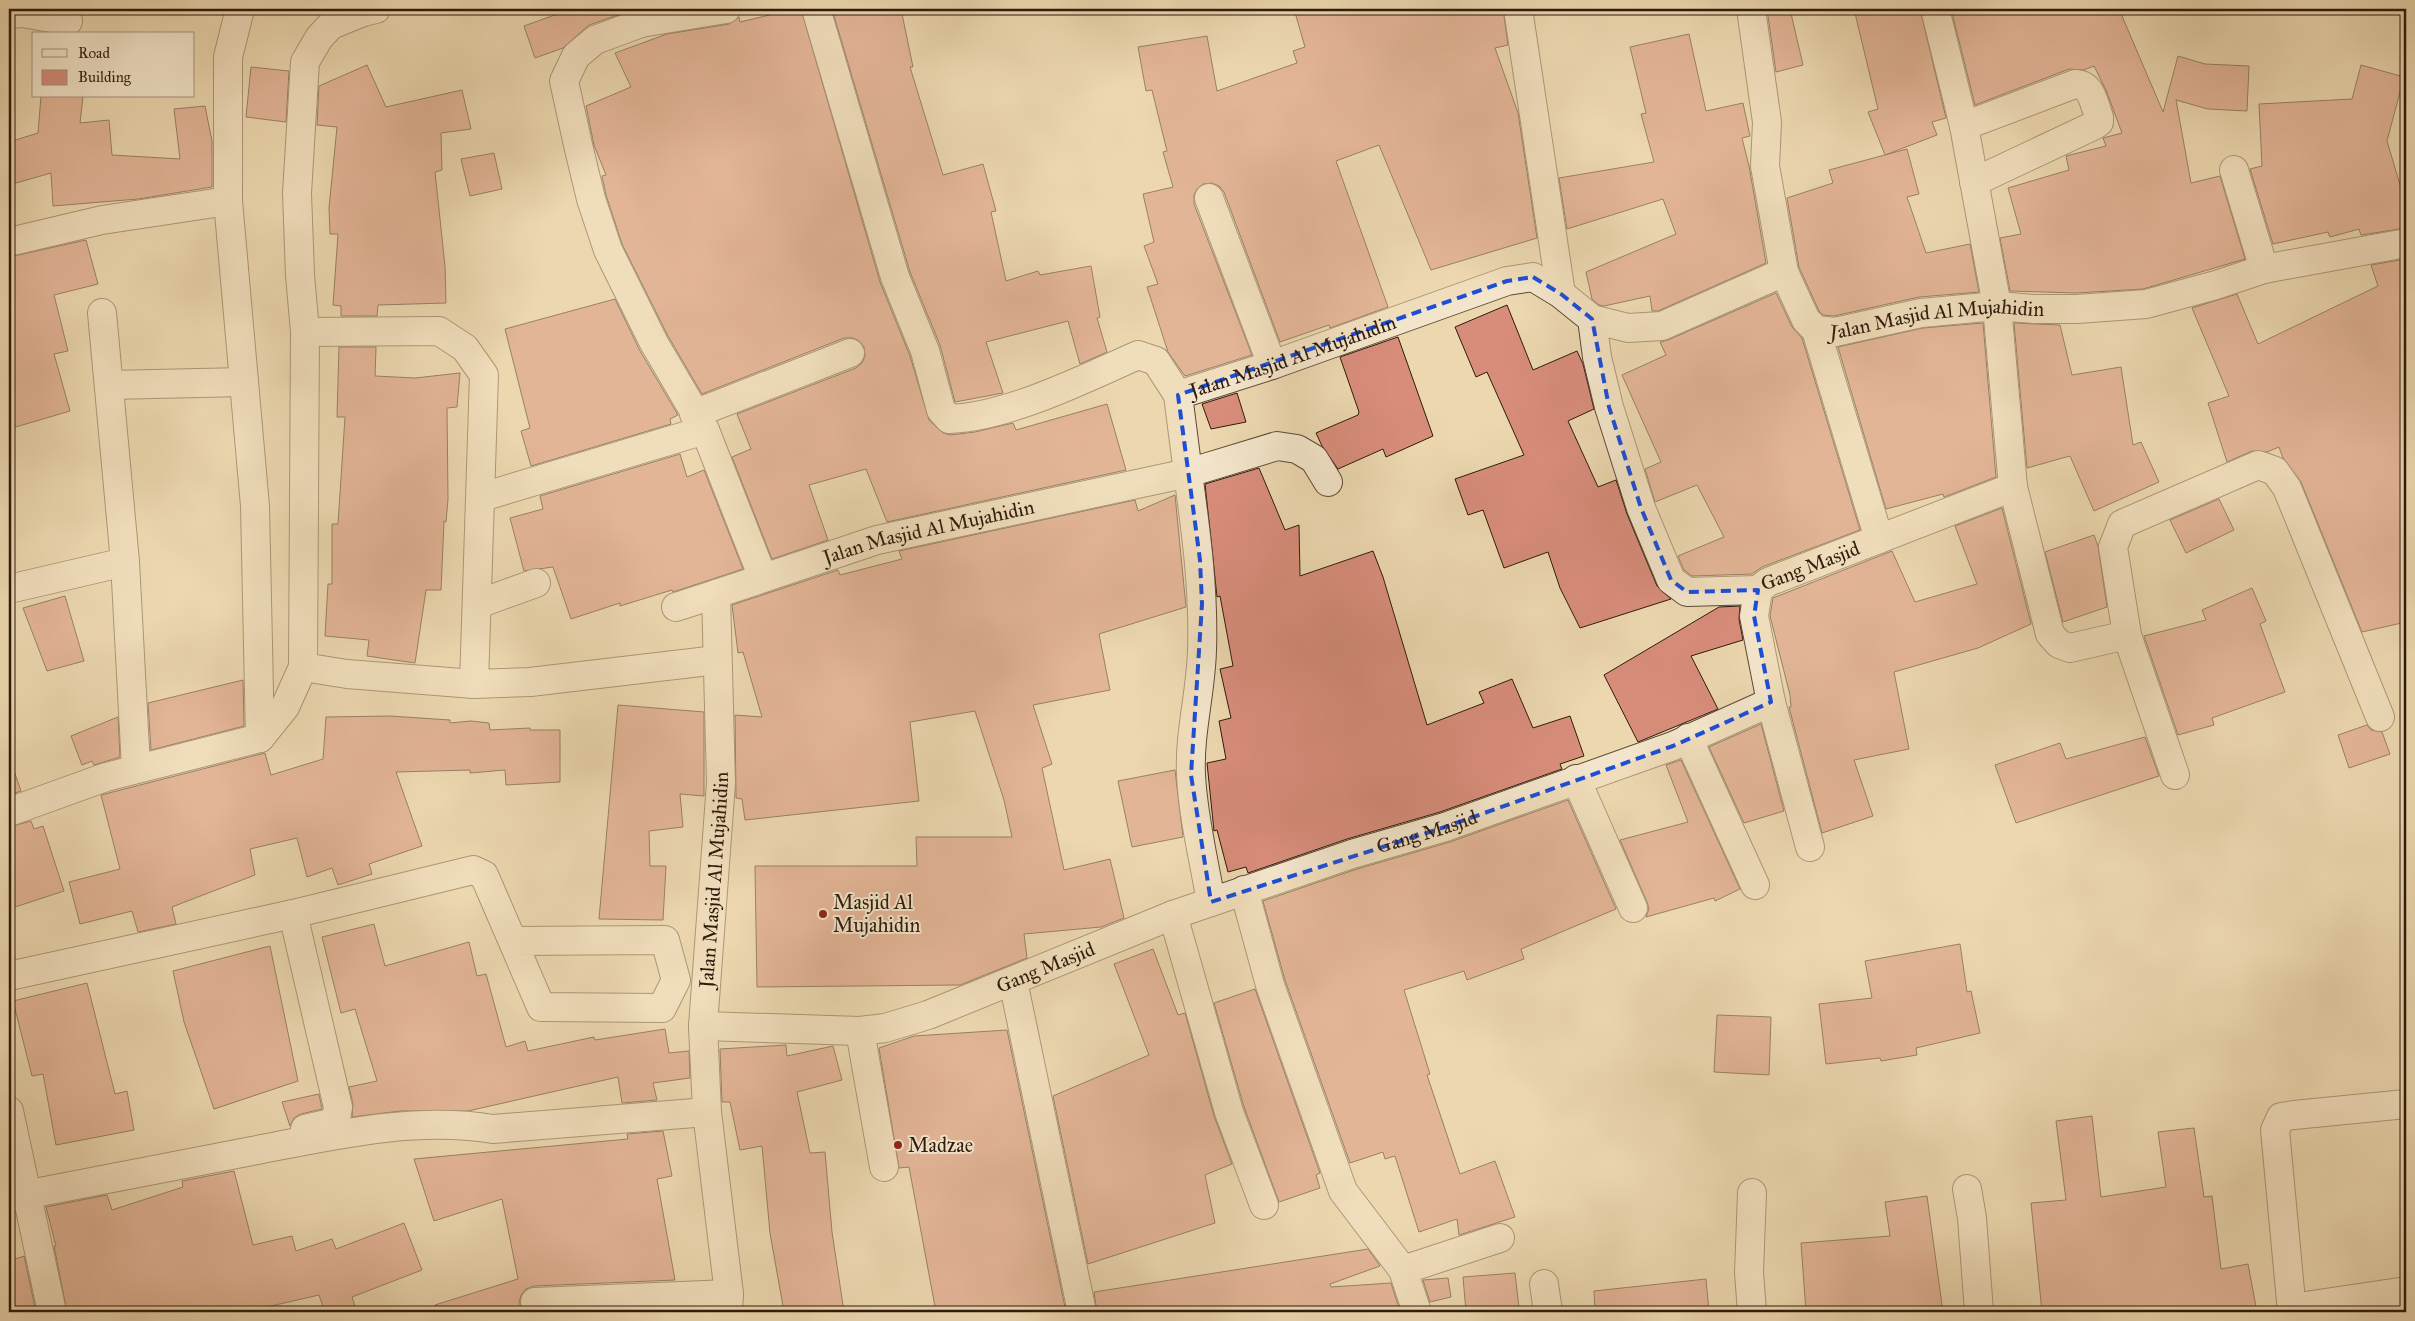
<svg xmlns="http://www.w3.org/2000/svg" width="2415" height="1321" font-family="'IM FELL Great Primer',serif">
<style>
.building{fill:#d88d7b;stroke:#2d1b0c}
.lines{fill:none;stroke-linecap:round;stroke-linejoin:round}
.minor-casing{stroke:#5d4a35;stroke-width:30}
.minor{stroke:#f3e5cb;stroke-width:28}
.marked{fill:none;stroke:#1d4ed8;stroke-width:4;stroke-dasharray:10 6;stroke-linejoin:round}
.poi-dot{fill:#8f2418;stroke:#f3e5cb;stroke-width:2}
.labels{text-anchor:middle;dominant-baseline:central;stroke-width:4;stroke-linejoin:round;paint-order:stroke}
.street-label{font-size:20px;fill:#2d1b0c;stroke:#f3e5cb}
.poi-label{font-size:20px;fill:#2d1b0c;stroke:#f3e5cb;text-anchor:start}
</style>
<rect width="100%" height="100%" fill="#ecd7af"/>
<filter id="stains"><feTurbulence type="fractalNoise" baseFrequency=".004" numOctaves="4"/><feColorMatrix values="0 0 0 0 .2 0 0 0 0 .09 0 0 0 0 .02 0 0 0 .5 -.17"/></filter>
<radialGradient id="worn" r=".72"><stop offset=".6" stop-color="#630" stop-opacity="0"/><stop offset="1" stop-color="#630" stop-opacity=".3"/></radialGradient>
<g class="building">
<polygon points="571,9 621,9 621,14 589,25 563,48 535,58 524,26"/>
<polygon points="795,9 801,9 880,282 910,356 929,420 943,433 950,435 975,432 1013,423 1016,430 1107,404 1126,470 887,522 866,469 809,485 828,540 772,559 732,457 751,449 737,414 856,368 862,363 865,356 864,347 859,341 853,338 844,338 702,394 668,336 622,244 606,195 602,176 606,175 594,145 586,106 631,87 615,53 667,34 729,24 739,17 740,22"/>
<polygon points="832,9 901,9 913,67 910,67 943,175 983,164 996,211 991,212 1006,281 1038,271 1040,275 1091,266 1100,317 1097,318 1107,352 1080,364 1068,321 986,342 1003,393 955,402 940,345 910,272"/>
<polygon points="1294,9 1503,9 1508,45 1495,48 1518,113 1537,238 1431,270 1379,145 1336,161 1388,307 1330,328 1329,325 1280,342 1224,192 1219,186 1212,183 1203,184 1197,189 1194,195 1194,204 1252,355 1185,376 1168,352 1147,287 1158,284 1144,246 1154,242 1143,194 1173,187 1163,152 1167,151 1152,90 1146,91 1138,47 1207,36 1217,91 1297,63 1293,51 1305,47"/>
<polygon points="1767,9 1790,9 1803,65 1776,72"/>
<polygon points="1854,9 1920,9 1946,118 1932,122 1937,135 1885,155 1868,112 1878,109"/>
<polygon points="1951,9 2119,9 2163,112 2178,56 2205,64 2249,66 2247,111 2208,109 2176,100 2191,183 2220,176 2245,259 2143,289 2076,293 2010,291 2000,238 2021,234 2008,188 2069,170 2066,156 2106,146 2103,138 2122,133 2106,90 2094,66 2084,70 2069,69 1975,105"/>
<polygon points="1689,34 1706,111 1743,103 1750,136 1742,138 1749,166 1766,263 1658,311 1652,311 1650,296 1604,306 1599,305 1592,299 1586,272 1676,234 1663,199 1567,229 1559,178 1654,162 1641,114 1646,113 1630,47"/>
<polygon points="367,65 386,107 462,90 471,129 441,133 442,170 435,172 445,266 446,303 378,305 377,316 341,316 341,306 333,305 338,234 330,234 329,208 337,127 317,125 319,86"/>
<polygon points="2361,65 2404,77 2387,141 2406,205 2406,228 2361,235 2359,229 2330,237 2328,232 2273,244 2250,169 2262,166 2259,104 2352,99"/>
<polygon points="251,67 289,71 286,122 246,117"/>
<polygon points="41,96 83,96 80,123 109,120 112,155 180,159 174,109 205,106 212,141 212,187 138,199 53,206 51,173 9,185 9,142 38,133"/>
<polygon points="1907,149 1919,194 1907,197 1926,253 1970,244 1979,292 1919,297 1834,316 1823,315 1819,311 1799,267 1787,198 1833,183 1829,170"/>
<polygon points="494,153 502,189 470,196 461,159"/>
<polygon points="86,240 98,284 54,295 68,351 54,354 70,411 9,429 9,257"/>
<polygon points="2406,259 2406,622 2362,632 2301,482 2283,458 2279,447 2267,452 2252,451 2227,462 2208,403 2229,396 2192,308 2237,294 2258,344 2378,286 2371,265"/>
<polygon points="1776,293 1792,327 1802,338 1860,530 1762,567 1752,574 1692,576 1684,570 1678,556 1724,537 1697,485 1655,502 1645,469 1661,462 1622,375 1666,355 1660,342 1668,340"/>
<polygon points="615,299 640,351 678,415 670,419 671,424 531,466 521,431 530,428 505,329"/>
<polygon points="1507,305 1533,370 1577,351 1583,364 1594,409 1568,421 1598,487 1616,480 1627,514 1657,586 1671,599 1580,628 1560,588 1548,552 1504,568 1483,510 1468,515 1455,479 1524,455 1487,372 1476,377 1455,327"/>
<polygon points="1983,323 1996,477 1944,497 1943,494 1886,509 1838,347 1923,328"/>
<polygon points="2014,323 2060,325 2072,375 2121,367 2133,445 2141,442 2159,482 2094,511 2070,456 2027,468"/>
<polygon points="1398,337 1433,436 1386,457 1383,449 1338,469 1322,446 1316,433 1358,415 1359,412 1340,357"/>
<polygon points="339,347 376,347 375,376 415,378 460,373 457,407 447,408 448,499 446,522 444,521 441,590 426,590 415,663 367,656 369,640 325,636 328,584 332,584 332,524 338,524 345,417 337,417"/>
<polygon points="1237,393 1246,422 1211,429 1202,404"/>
<polygon points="680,454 687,477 704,470 743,569 673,592 672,590 620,606 620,603 571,619 553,567 524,571 510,518 543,509 540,496"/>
<polygon points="1259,468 1285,530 1299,525 1300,576 1373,551 1383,577 1427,725 1484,703 1479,692 1512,679 1533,728 1570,716 1584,756 1560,764 1562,769 1440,812 1347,839 1248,873 1246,867 1228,872 1217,830 1214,831 1207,763 1226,759 1219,721 1231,718 1220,669 1233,666 1220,596 1217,597 1205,484"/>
<polygon points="1175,495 1186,607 1099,634 1110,690 1033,705 1052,764 1042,768 1064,870 1110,859 1124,918 1101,927 1024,934 1027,958 960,985 757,987 755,866 917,866 916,837 1012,837 1004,800 975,711 910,722 919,801 745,820 742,799 736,798 735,715 762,717 743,652 738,653 732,605 838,570 840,575 902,559 899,551 1135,500 1138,511"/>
<polygon points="2219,499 2234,530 2186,553 2170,520"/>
<polygon points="2002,508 2031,624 1978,648 1894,672 1909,749 1854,760 1873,816 1822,833 1789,707 1791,707 1790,695 1770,616 1773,598 1892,551 1915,602 1977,584 1955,526"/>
<polygon points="2094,535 2098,546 2107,607 2063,622 2045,552"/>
<polygon points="2252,588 2266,621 2260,624 2285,692 2212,718 2214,725 2178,735 2144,636 2206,620 2202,610"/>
<polygon points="65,596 84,661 47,671 23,608"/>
<polygon points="1740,606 1739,619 1743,640 1691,656 1718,709 1638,742 1604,675 1719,607"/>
<polygon points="243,680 244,726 151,750 148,703"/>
<polygon points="618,705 704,712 704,796 680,794 683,827 649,831 650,866 666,866 663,920 599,919"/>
<polygon points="390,716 450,720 450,723 471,721 489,723 490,730 530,728 530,730 560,730 560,782 506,785 505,770 470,773 470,770 396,772 422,846 369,864 372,874 338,885 332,868 307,877 297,838 250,849 255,875 172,907 176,924 138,932 132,911 80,924 69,882 120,869 101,795 265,753 271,775 323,759 326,717"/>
<polygon points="118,717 120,757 94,765 92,761 82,765 71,736"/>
<polygon points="1761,724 1784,811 1744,823 1709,747"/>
<polygon points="2367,725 2371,730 2382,732 2390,754 2349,768 2338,735"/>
<polygon points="2145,737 2159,776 2016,823 1995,765 2060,743 2066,759"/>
<polygon points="1681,760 1740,889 1715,901 1714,898 1646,917 1649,909 1647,902 1620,840 1688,822 1666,765"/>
<polygon points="1175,770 1183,837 1132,847 1118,781"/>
<polygon points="9,771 14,771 21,791 9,795"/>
<polygon points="1568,800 1616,909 1521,949 1524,959 1467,980 1464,971 1404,990 1430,1074 1427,1075 1460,1174 1495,1161 1515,1217 1459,1235 1457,1219 1419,1232 1395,1156 1385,1159 1383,1152 1350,1163 1285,980 1263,901 1357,869 1450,842"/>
<polygon points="31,821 34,829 43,826 64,891 9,909 9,827"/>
<polygon points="374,924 385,966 469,942 477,976 486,974 506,1047 525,1041 528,1051 594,1037 595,1040 665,1029 669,1053 689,1051 690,1078 653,1083 657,1100 622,1103 618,1077 468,1111 401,1111 352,1117 353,1104 349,1087 377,1081 355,1009 341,1013 322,937"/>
<polygon points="1960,944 1967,992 1971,991 1980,1033 1916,1048 1917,1055 1881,1061 1880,1058 1826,1064 1819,1004 1872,998 1865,961"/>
<polygon points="270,946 298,1081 214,1109 184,1022 173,971"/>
<polygon points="1153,949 1178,1015 1185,1013 1214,1116 1232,1164 1205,1175 1215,1223 1088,1264 1053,1096 1149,1055 1114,964"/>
<polygon points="87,983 115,1094 127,1091 134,1130 56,1145 43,1074 32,1076 13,1001"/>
<polygon points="1255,989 1320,1173 1316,1175 1320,1188 1279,1202 1244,1107 1214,1003"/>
<polygon points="1717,1015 1771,1017 1769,1075 1714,1072"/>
<polygon points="1007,1030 1066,1312 936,1312 909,1167 899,1168 879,1048 914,1036"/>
<polygon points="786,1045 787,1056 833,1046 842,1080 797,1092 810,1153 825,1152 832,1232 844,1312 784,1312 770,1233 762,1146 740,1150 730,1102 722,1102 720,1049"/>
<polygon points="319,1094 322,1109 301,1114 294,1118 290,1126 282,1102"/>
<polygon points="2092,1116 2101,1197 2166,1187 2158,1132 2194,1128 2204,1197 2212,1196 2221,1269 2248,1264 2257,1312 2042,1312 2031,1203 2066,1200 2056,1121"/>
<polygon points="663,1131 672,1176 657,1179 675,1280 534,1286 526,1289 521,1295 519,1303 524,1312 436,1312 435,1305 518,1279 502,1199 434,1221 414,1159 628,1139 627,1134"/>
<polygon points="234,1171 253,1245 292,1236 296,1251 332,1239 336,1249 404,1223 422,1270 352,1297 357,1312 325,1312 319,1295 245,1312 67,1312 54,1246 56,1246 46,1207 107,1195 112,1210 183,1187 182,1181"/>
<polygon points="1927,1196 1943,1312 1806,1312 1801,1243 1890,1236 1885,1202"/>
<polygon points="1368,1249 1380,1266 1330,1284 1331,1287 1391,1283 1399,1308 1380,1312 1097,1312 1094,1292"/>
<polygon points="24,1256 36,1312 9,1312 9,1261"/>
<polygon points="1515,1273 1519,1308 1466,1312 1463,1277"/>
<polygon points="1448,1278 1451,1297 1430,1302 1423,1280"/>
<polygon points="1706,1279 1709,1312 1595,1312 1594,1291"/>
</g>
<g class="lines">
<g class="minor-casing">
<g id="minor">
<polyline points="376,9 363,12 331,25 319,38 305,62 297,193 300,275 305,332 303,667 347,674 474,684 530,682 717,660"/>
<polyline points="636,9 641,23 595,40 576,56 564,81 578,145 591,199 608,250 654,343 705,430 763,578"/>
<polyline points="1518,9 1561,294"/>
<polyline points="1751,9 1767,122 1765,166 1784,272"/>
<polyline points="1935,9 1964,126 1997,306 2013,487 2050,634 2059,644 2070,648 2127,635"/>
<polyline points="9,14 23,13 68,21"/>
<polyline points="641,23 726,9"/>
<path d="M 1964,126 L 2075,84 C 2092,84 2094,104 2099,117 L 2099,122 L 2095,125 L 1974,182"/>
<polyline points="2234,170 2264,269"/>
<polyline points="1209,198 1272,365"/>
<polyline points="228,201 255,506 260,738"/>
<polyline points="9,242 102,220 228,201 228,57 240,9"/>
<polyline points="102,313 125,562 136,768"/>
<polyline points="1592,319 1597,357 1609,407 1641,508 1671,580 1687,592 1758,590"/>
<polyline points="1816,330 1879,539"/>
<polyline points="305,332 439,331 465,348 484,375 474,684"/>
<polyline points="109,385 244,382"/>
<path id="s1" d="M 1178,395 L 1272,365 L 1507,281 L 1533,277 L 1561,294 L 1592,319 L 1628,328 L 1662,326 L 1784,272 L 1806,320 L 1816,330 L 1835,332 L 1921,313 L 1997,306 L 2034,309 L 2077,309 L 2146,304 L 2216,285 L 2264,269 L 2406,243"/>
<polyline points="694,414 850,353"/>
<polyline points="482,497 705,430"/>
<polyline points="9,589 125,562"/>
<polyline points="478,604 536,583"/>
<polyline points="676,607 716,594"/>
<polyline points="1771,702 1810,847"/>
<polyline points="1688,738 1755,885"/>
<polyline points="2175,775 2127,635 2113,547 2122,524 2258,465 2275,471 2287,488 2380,717"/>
<polyline points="1576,779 1633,908"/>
<polyline points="9,812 106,777 260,738 285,707 303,667"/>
<polyline points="1244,890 1270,985 1343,1191 1403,1270 1417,1312"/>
<path d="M 1211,902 C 1204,860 1193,817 1191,775 C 1189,733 1201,692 1202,650 C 1204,590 1196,532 1188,473 L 1277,446 L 1297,449 L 1314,459 L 1328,482"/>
<polyline points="293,914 338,1107 336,1119 331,1123 305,1129"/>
<polyline points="1173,915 1229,1112 1264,1205"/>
<polyline points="9,976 293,914 473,870 484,875 541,1007 662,1008 676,980 665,940 513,941"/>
<polyline points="1013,981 1082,1312"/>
<path id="s2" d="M 703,1026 L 860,1031 L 885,1028 L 928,1015 L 1173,915 L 1352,854 L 1445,827 L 1673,746 L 1771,702 L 1754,616 L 1758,590 L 1768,582 L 2013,487"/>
<polyline points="860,1031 884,1167"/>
<polyline points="9,1111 52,1312"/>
<polyline points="1967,1189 1972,1218 1979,1312"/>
<path d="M 9,1198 C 90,1183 171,1167 252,1151 C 331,1136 412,1116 493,1129 L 707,1112"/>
<polyline points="1403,1270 1500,1238"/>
<polyline points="1544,1284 1548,1312"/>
<polyline points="535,1302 729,1294"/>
<polyline points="2292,1308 2406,1291"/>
<path id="s3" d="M 728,1312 L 729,1294 L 707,1112 L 703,1026 L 721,783 L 716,594 L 877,540 L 1188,473 L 1178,395 L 1156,361 L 1138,355 C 1084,379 1008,417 949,419 L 941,410 L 925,351 L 895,277 L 816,9"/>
<polyline points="1752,1312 1749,1273 1752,1193"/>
<polyline points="2292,1312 2275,1130 2281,1117 2294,1115 2406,1104"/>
</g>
</g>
<use href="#minor" class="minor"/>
</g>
<path d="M0 0H2415V1321H0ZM 1533,277 L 1561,294 L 1592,319 L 1609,407 L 1641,508 L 1671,580 L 1687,592 L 1758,590 L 1754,616 L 1771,702 L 1673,746 L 1445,827 L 1211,902 L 1191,775 L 1202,604 L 1200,560 L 1178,395 L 1507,281 Z" fill="#ecd7af" fill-opacity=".55" fill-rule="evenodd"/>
<path class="marked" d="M 1533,277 L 1561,294 L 1592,319 L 1609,407 L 1641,508 L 1671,580 L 1687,592 L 1758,590 L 1754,616 L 1771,702 L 1673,746 L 1445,827 L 1211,902 L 1191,775 L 1202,604 L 1200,560 L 1178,395 L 1507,281 Z"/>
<g class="poi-dot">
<circle cx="823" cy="914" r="5"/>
<circle cx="898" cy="1145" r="5"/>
</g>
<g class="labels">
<g class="street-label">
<text stroke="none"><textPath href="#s1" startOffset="841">Jalan Masjid Al Mujahidin</textPath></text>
<text stroke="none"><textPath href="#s1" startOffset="121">Jalan Masjid Al Mujahidin</textPath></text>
<text stroke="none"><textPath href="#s3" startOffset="942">Jalan Masjid Al Mujahidin</textPath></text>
<text stroke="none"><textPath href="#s2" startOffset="1299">Gang Masjid</textPath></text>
<text stroke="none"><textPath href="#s2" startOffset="759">Gang Masjid</textPath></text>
<text stroke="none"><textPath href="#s3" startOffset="434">Jalan Masjid Al Mujahidin</textPath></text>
<text stroke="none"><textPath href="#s2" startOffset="354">Gang Masjid</textPath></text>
</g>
<g class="poi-label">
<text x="833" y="902">Masjid Al<tspan x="833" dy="23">Mujahidin</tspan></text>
<text x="908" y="1145">Madzae</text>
</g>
</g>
<rect width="2415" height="1321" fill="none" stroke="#ecd7af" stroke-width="30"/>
<rect x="10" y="10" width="2395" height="1301" fill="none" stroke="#2d1b0c" stroke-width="2.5"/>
<rect x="15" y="15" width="2385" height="1291" fill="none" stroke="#2d1b0c"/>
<rect x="32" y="32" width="162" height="65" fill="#f3e5cb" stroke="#a4947f"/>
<rect x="42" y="49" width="25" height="8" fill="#f3e5cb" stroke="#a4947f"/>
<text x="78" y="58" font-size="15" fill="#2d1b0c">Road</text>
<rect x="42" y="70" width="25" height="15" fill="#d88d7b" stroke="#a4947f"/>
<text x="78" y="82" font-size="15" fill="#2d1b0c">Building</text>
<rect width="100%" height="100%" filter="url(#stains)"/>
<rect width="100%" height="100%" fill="url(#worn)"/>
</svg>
